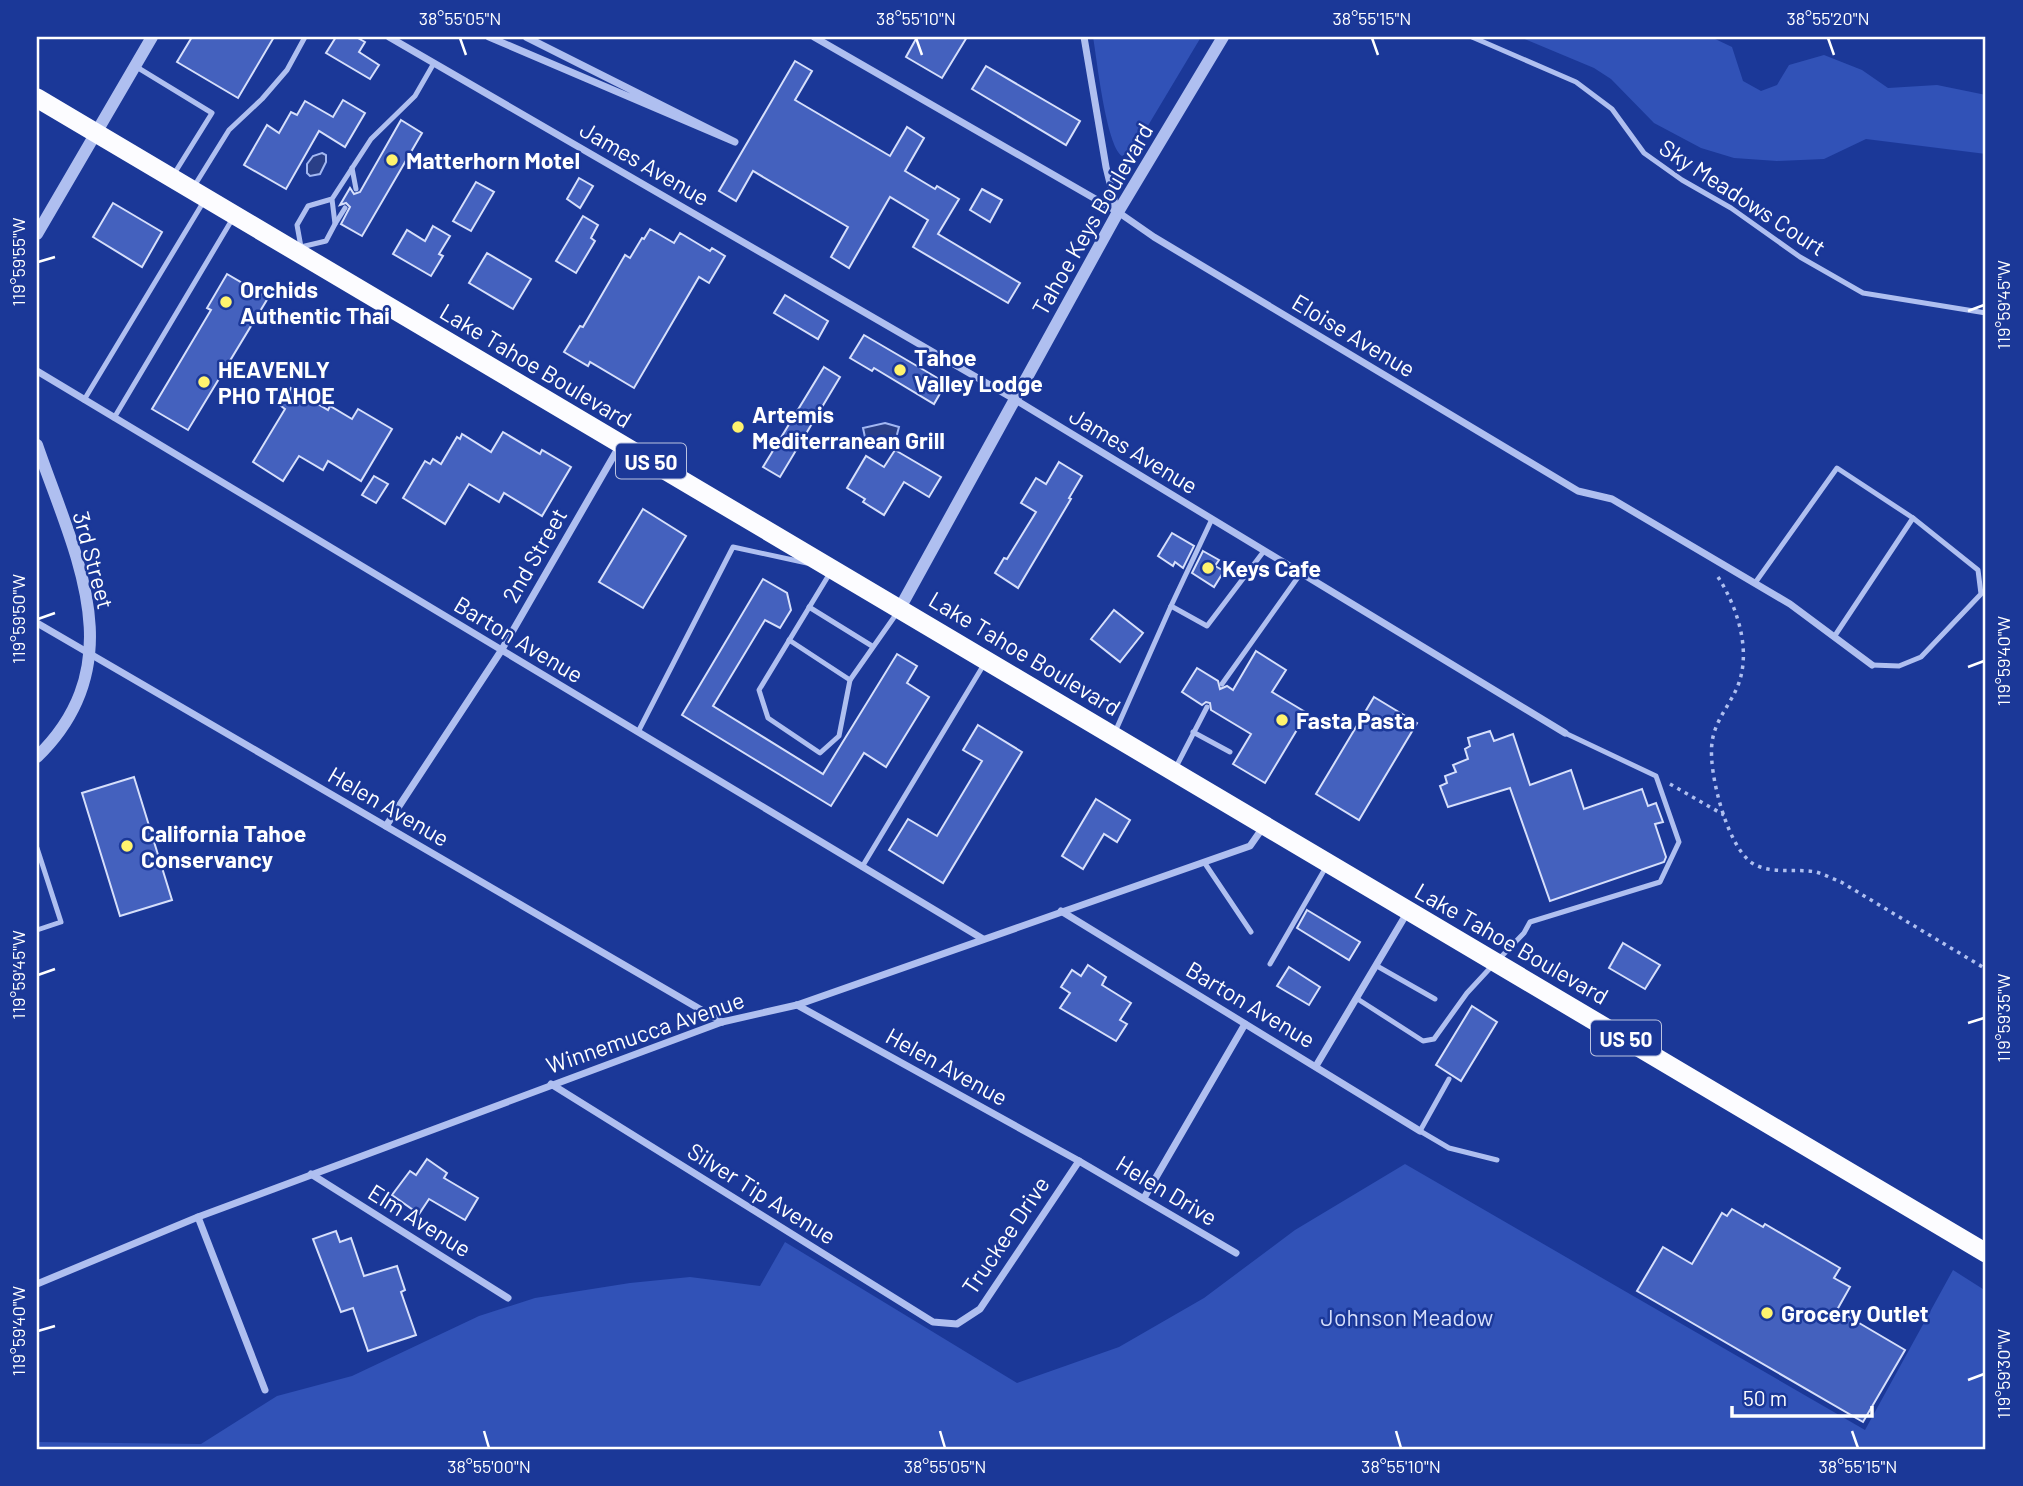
<svg xmlns="http://www.w3.org/2000/svg" width="2023" height="1486" font-family="Barlow,sans-serif">
<style>
.green{fill:#3152b7}
.water{fill:#2a3f87;stroke:#a2b7f2;stroke-width:2}
.building{fill:#4461be;stroke:#d6dffb;stroke-width:2}
.lines{fill:none;stroke-linecap:round;stroke-linejoin:round}
.path{stroke:#afbff0;stroke-width:3.5;stroke-dasharray:3.5 5;stroke-linecap:butt}
.service{stroke:#afbff0;stroke-width:5}
.minor{stroke:#afbff0;stroke-width:7}
.tertiary{stroke:#afbff0;stroke-width:12}
.trunk{stroke:#fcfcff;stroke-width:19}
.ticks{fill:none;stroke:#fff;stroke-width:2.5}
.poi-dot{fill:#fff36e;stroke:#1b3898;stroke-width:2.5}
.labels{text-anchor:middle;dominant-baseline:central;stroke-width:5;stroke-linejoin:round;paint-order:stroke}
.shield{fill:#1b3898;stroke:#bbc3e0;stroke-width:2}
.shield-label{font-size:21px;font-weight:bold;fill:#fff}
.poi-label{font-size:23px;font-weight:bold;fill:#fff;stroke:#1b3898;text-anchor:start}
.street-label{font-size:23px;fill:#fff;stroke:#1b3898}
.park-label{font-size:23px;fill:#d6dffb;stroke:#1b3898}
.neatline{fill:none;stroke:#fff;stroke-width:2.5}
.ticks-label{font-size:18px;text-anchor:middle;fill:#fff}
</style>
<rect width="100%" height="100%" fill="#1b3898"/>
<g class="green">
<path d="M 1093,37 L 1201,37 L 1134,149 L 1122,156 C 1106,145 1097,59 1093,37 Z"/>
<polygon points="1520,37 1711,37 1732,47 1743,81 1761,91 1777,85 1789,65 1824,55 1862,70 1888,88 1937,85 1986,95 1986,154 1866,139 1824,159 1777,161 1734,158 1701,148 1654,123 1611,79 1594,68"/>
<polygon points="1405,1164 1865,1430 1953,1270 1986,1291 1986,1449 37,1449 37,1442 201,1444 277,1396 352,1376 479,1316 535,1298 630,1283 690,1277 760,1286 785,1242 1017,1383 1119,1347 1204,1298 1295,1230"/>
</g>
<g class="water">
<polygon points="322,153 326,155 326,162 320,174 310,176 307,173 307,164 313,156"/>
<polygon points="885,423 899,427 895,442 881,438 866,442 863,428"/>
</g>
<g class="building">
<polygon points="192,37 274,37 238,98 177,62"/>
<polygon points="336,37 356,37 365,42 359,52 379,65 370,79 326,53"/>
<polygon points="917,37 967,37 942,78 906,57"/>
<polygon points="795,61 812,71 795,100 890,156 907,127 924,138 905,171 935,189 937,186 959,199 938,234 1020,283 1008,303 913,247 928,220 890,197 849,268 831,257 848,227 753,171 736,201 719,191"/>
<polygon points="986,66 1080,121 1066,145 972,89"/>
<polygon points="343,100 365,113 345,147 319,131 286,189 244,165 267,125 279,133 291,112 297,115 305,101 333,117"/>
<polygon points="401,120 422,133 362,236 341,224 350,207 346,203 340,205 350,188 354,194 360,192"/>
<polygon points="579,178 593,186 580,208 567,199"/>
<polygon points="476,182 494,192 471,231 453,221"/>
<polygon points="982,189 1002,200 990,222 970,210"/>
<polygon points="113,203 162,232 142,267 93,237"/>
<polygon points="583,216 598,225 591,238 595,241 576,273 556,261"/>
<polygon points="433,226 450,236 439,254 443,256 431,276 393,254 407,230 425,241"/>
<polygon points="650,229 674,243 680,233 710,251 712,248 725,256 709,283 699,277 634,388 590,362 588,366 564,352 580,326 583,327 625,255 630,258 642,238 644,239"/>
<polygon points="487,253 531,279 513,309 469,283"/>
<polygon points="227,274 268,298 188,430 152,409 211,310 207,308"/>
<polygon points="785,295 828,321 818,339 774,313"/>
<polygon points="864,335 946,383 934,404 874,368 872,371 850,358"/>
<polygon points="824,367 840,377 780,477 763,467"/>
<polygon points="291,388 328,410 330,406 352,419 358,409 392,429 361,481 328,461 323,470 299,456 283,481 253,462 285,409 281,406"/>
<polygon points="503,432 540,454 542,450 571,467 542,516 504,493 499,502 469,484 445,524 403,498 425,461 430,464 433,459 441,464 457,437 460,439 462,434 491,452"/>
<polygon points="895,450 941,477 929,497 904,482 884,515 863,502 865,499 847,488 866,456 884,467"/>
<polygon points="1059,462 1082,476 1069,498 1071,499 1018,588 995,573 1004,558 1007,559 1036,512 1021,503 1036,478 1046,484"/>
<polygon points="374,476 388,484 376,503 362,495"/>
<polygon points="643,509 686,536 643,608 599,582"/>
<polygon points="1172,533 1194,546 1183,568 1175,562 1173,566 1158,556"/>
<polygon points="1203,551 1219,560 1215,566 1224,571 1214,587 1192,573"/>
<polygon points="763,579 787,593 791,610 780,628 765,620 713,706 823,774 897,654 917,666 907,683 929,697 886,767 864,753 831,806 682,715"/>
<polygon points="1114,610 1143,633 1120,662 1091,639"/>
<polygon points="1256,651 1286,670 1272,692 1307,713 1265,783 1233,764 1251,734 1211,710 1210,703 1206,702 1202,705 1182,692 1197,668 1218,681 1220,689 1227,686 1233,690"/>
<polygon points="1374,697 1417,723 1359,820 1316,794"/>
<polygon points="978,725 1022,752 943,883 889,850 908,819 937,836 982,761 963,750"/>
<polygon points="1490,731 1494,741 1513,734 1530,785 1571,770 1584,809 1642,789 1648,806 1656,803 1663,822 1655,824 1666,857 1664,862 1550,901 1510,788 1448,807 1440,786 1447,783 1445,776 1456,772 1453,765 1468,759 1465,749 1470,746 1468,738"/>
<polygon points="134,777 172,900 120,916 82,793"/>
<polygon points="1096,799 1130,820 1117,842 1104,834 1083,869 1062,856"/>
<polygon points="1307,910 1360,942 1349,960 1297,928"/>
<polygon points="1623,943 1660,965 1645,989 1609,968"/>
<polygon points="1088,965 1106,977 1102,985 1131,1003 1120,1020 1127,1024 1116,1041 1060,1008 1070,993 1061,987 1072,970 1081,976"/>
<polygon points="1289,967 1320,987 1309,1005 1277,986"/>
<polygon points="1472,1006 1497,1022 1461,1081 1436,1065"/>
<polygon points="427,1159 447,1173 444,1178 478,1198 465,1220 429,1199 419,1214 392,1195 410,1171 416,1175"/>
<polygon points="1732,1209 1763,1227 1765,1224 1840,1268 1834,1278 1850,1287 1837,1310 1905,1350 1863,1422 1637,1291 1663,1247 1692,1264 1722,1213 1727,1216"/>
<polygon points="336,1231 340,1242 351,1238 364,1276 397,1266 405,1290 401,1292 416,1335 368,1351 353,1308 341,1312 313,1239"/>
</g>
<g class="lines">
<g class="path">
<path d="M 1718,577 C 1738,608 1753,654 1736,690 C 1728,707 1714,723 1712,743 C 1708,772 1727,846 1752,863 C 1771,875 1795,868 1816,872 C 1824,874 1833,879 1841,882 L 1986,969"/>
<polyline points="1670,784 1724,815"/>
</g>
<g class="service">
<polyline points="1472,37 1576,82 1612,109 1644,153 1682,180 1731,208 1800,257 1863,293 1986,313"/>
<polyline points="135,66 212,113 174,174"/>
<polyline points="352,168 356,189"/>
<polyline points="193,188 229,130 262,99 287,70 305,37"/>
<polyline points="332,199 308,206 297,225 301,247 326,241 335,224 332,199 371,139 415,96 434,63"/>
<polyline points="335,224 345,208"/>
<polyline points="84,400 204,201"/>
<polyline points="114,418 233,218"/>
<polyline points="830,573 759,690 768,718 820,753 839,736 850,680"/>
<polyline points="1755,583 1837,468 1913,518 1834,637"/>
<polyline points="1171,606 1212,519"/>
<polyline points="809,607 872,646"/>
<polyline points="789,640 850,680 897,613"/>
<polyline points="1872,665 1899,666 1921,657 1981,594 1978,570 1913,518"/>
<polyline points="1222,684 1301,573"/>
<polyline points="638,732 733,547 807,563"/>
<polyline points="1115,732 1171,606 1207,626 1264,551"/>
<polyline points="1193,732 1230,752"/>
<polyline points="1176,767 1207,707"/>
<polyline points="37,848 61,922 37,930"/>
<polyline points="1204,862 1251,932"/>
<polyline points="862,867 983,666"/>
<polyline points="1499,959 1524,933 1530,922 1660,882 1679,842 1656,776 1565,733"/>
<polyline points="1270,964 1326,867"/>
<polyline points="1377,966 1435,999"/>
<polyline points="1356,998 1423,1041 1434,1039 1467,993 1492,966"/>
<polyline points="1449,1079 1420,1131 1449,1148 1497,1160"/>
</g>
<g class="minor">
<polyline points="389,37 1014,399 1565,733"/>
<polyline points="489,37 735,142 526,37"/>
<polyline points="814,37 1118,212 1154,237 1578,491 1612,499 1790,604 1872,665"/>
<polyline points="1084,37 1106,167 1117,212"/>
<polyline points="37,371 983,939"/>
<polyline points="37,623 722,1022"/>
<polyline points="386,826 501,651 620,445"/>
<polyline points="1061,911 1420,1131"/>
<polyline points="797,1005 1079,1161 1236,1253"/>
<polyline points="1316,1066 1407,913"/>
<polyline points="551,1084 933,1322 957,1324 980,1309 1079,1161"/>
<polyline points="311,1174 508,1298"/>
<polyline points="1144,1198 1245,1024"/>
<polyline points="198,1217 265,1390"/>
<polyline points="37,1284 198,1217 722,1022 797,1005 1250,846 1264,826"/>
</g>
<g class="tertiary">
<polyline points="37,234 152,37"/>
<path d="M 37,445 C 74,553 135,662 37,757"/>
<polyline points="900,608 1118,212 1223,37"/>
</g>
<polyline class="trunk" points="37,98 1986,1253"/>
</g>
<path class="ticks" d="M 460,38 L 466,55M 916,38 L 922,55M 1372,38 L 1378,55M 1828,38 L 1834,55M 38,262 L 55,257M 1968,311 L 1984,305M 38,619 L 55,613M 1968,667 L 1984,661M 38,975 L 55,969M 1968,1023 L 1984,1018M 38,1331 L 55,1326M 1968,1380 L 1984,1374M 484,1431 L 489,1448M 940,1431 L 945,1448M 1396,1431 L 1401,1448M 1852,1431 L 1858,1448"/>
<g class="poi-dot">
<circle cx="392" cy="160" r="7"/>
<circle cx="226" cy="302" r="7"/>
<circle cx="900" cy="370" r="7"/>
<circle cx="204" cy="382" r="7"/>
<circle cx="738" cy="427" r="7"/>
<circle cx="1208" cy="568" r="7"/>
<circle cx="1282" cy="720" r="7"/>
<circle cx="127" cy="846" r="7"/>
<circle cx="1767" cy="1313" r="7"/>
</g>
<g class="labels">
<g class="shield">
<rect x="616" y="443.5" width="70" height="35" rx="5"/>
<rect x="1591" y="1020.5" width="70" height="35" rx="5"/>
</g>
<g class="shield-label">
<text x="651" y="461">US 50</text>
<text x="1626" y="1038">US 50</text>
</g>
<g class="poi-label">
<text x="406" y="160">Matterhorn Motel</text>
<text x="240" y="289">Orchids<tspan x="240" dy="26">Authentic Thai</tspan></text>
<text x="914" y="357">Tahoe<tspan x="914" dy="26">Valley Lodge</tspan></text>
<text x="218" y="369">HEAVENLY<tspan x="218" dy="26">PHO TAHOE</tspan></text>
<text x="752" y="414">Artemis<tspan x="752" dy="26">Mediterranean Grill</tspan></text>
<text x="1222" y="568">Keys Cafe</text>
<text x="1296" y="720">Fasta Pasta</text>
<text x="141" y="833">California Tahoe<tspan x="141" dy="26">Conservancy</tspan></text>
<text x="1781" y="1313">Grocery Outlet</text>
</g>
<g class="street-label">
<text transform="translate(645 163) rotate(30)">James Avenue</text>
<text transform="translate(1743 197) rotate(33)">Sky Meadows Court</text>
<text transform="translate(1092 219) rotate(-60)">Tahoe Keys Boulevard</text>
<text transform="translate(1354 335) rotate(31)">Eloise Avenue</text>
<text transform="translate(536 365) rotate(31)">Lake Tahoe Boulevard</text>
<text transform="translate(1134 450) rotate(31)">James Avenue</text>
<text transform="translate(534 555) rotate(-60)">2nd Street</text>
<text transform="translate(94 560) rotate(75)">3rd Street</text>
<text transform="translate(519 639) rotate(31)">Barton Avenue</text>
<text transform="translate(1025 653) rotate(31)">Lake Tahoe Boulevard</text>
<text transform="translate(389 806) rotate(30)">Helen Avenue</text>
<text transform="translate(1512 943) rotate(30)">Lake Tahoe Boulevard</text>
<text transform="translate(1251 1004) rotate(31)">Barton Avenue</text>
<text transform="translate(645 1032) rotate(-19)">Winnemucca Avenue</text>
<text transform="translate(947 1066) rotate(29)">Helen Avenue</text>
<text transform="translate(1167 1190) rotate(31)">Helen Drive</text>
<text transform="translate(762 1193) rotate(32)">Silver Tip Avenue</text>
<text transform="translate(420 1220) rotate(32)">Elm Avenue</text>
<text transform="translate(1005 1235) rotate(-56)">Truckee Drive</text>
</g>
<g class="park-label">
<text x="1407" y="1317">Johnson Meadow</text>
</g>
</g>
<rect width="2023" height="1486" fill="none" stroke="#1b3898" stroke-width="77"/>
<path d="M1732 1406v10h140v-10" fill="none" stroke="#ffffff" stroke-width="3.5"/>
<text x="1743" y="1406" font-size="21" fill="#ffffff" stroke="#1b3898" stroke-width="5" paint-order="stroke">50 m</text>
<rect x="38" y="38" width="1946" height="1410" class="neatline"/>
<g class="ticks-label">
<text x="460" y="25">38°55'05"N</text>
<text x="916" y="25">38°55'10"N</text>
<text x="1372" y="25">38°55'15"N</text>
<text x="1828" y="25">38°55'20"N</text>
<text transform="translate(19 262) rotate(-90)" y="6">119°59'55"W</text>
<text transform="translate(2004 305) rotate(-90)" y="6">119°59'45"W</text>
<text transform="translate(19 619) rotate(-90)" y="6">119°59'50"W</text>
<text transform="translate(2004 661) rotate(-90)" y="6">119°59'40"W</text>
<text transform="translate(19 975) rotate(-90)" y="6">119°59'45"W</text>
<text transform="translate(2004 1018) rotate(-90)" y="6">119°59'35"W</text>
<text transform="translate(19 1331) rotate(-90)" y="6">119°59'40"W</text>
<text transform="translate(2004 1374) rotate(-90)" y="6">119°59'30"W</text>
<text x="489" y="1473">38°55'00"N</text>
<text x="945" y="1473">38°55'05"N</text>
<text x="1401" y="1473">38°55'10"N</text>
<text x="1858" y="1473">38°55'15"N</text>
</g>
</svg>
